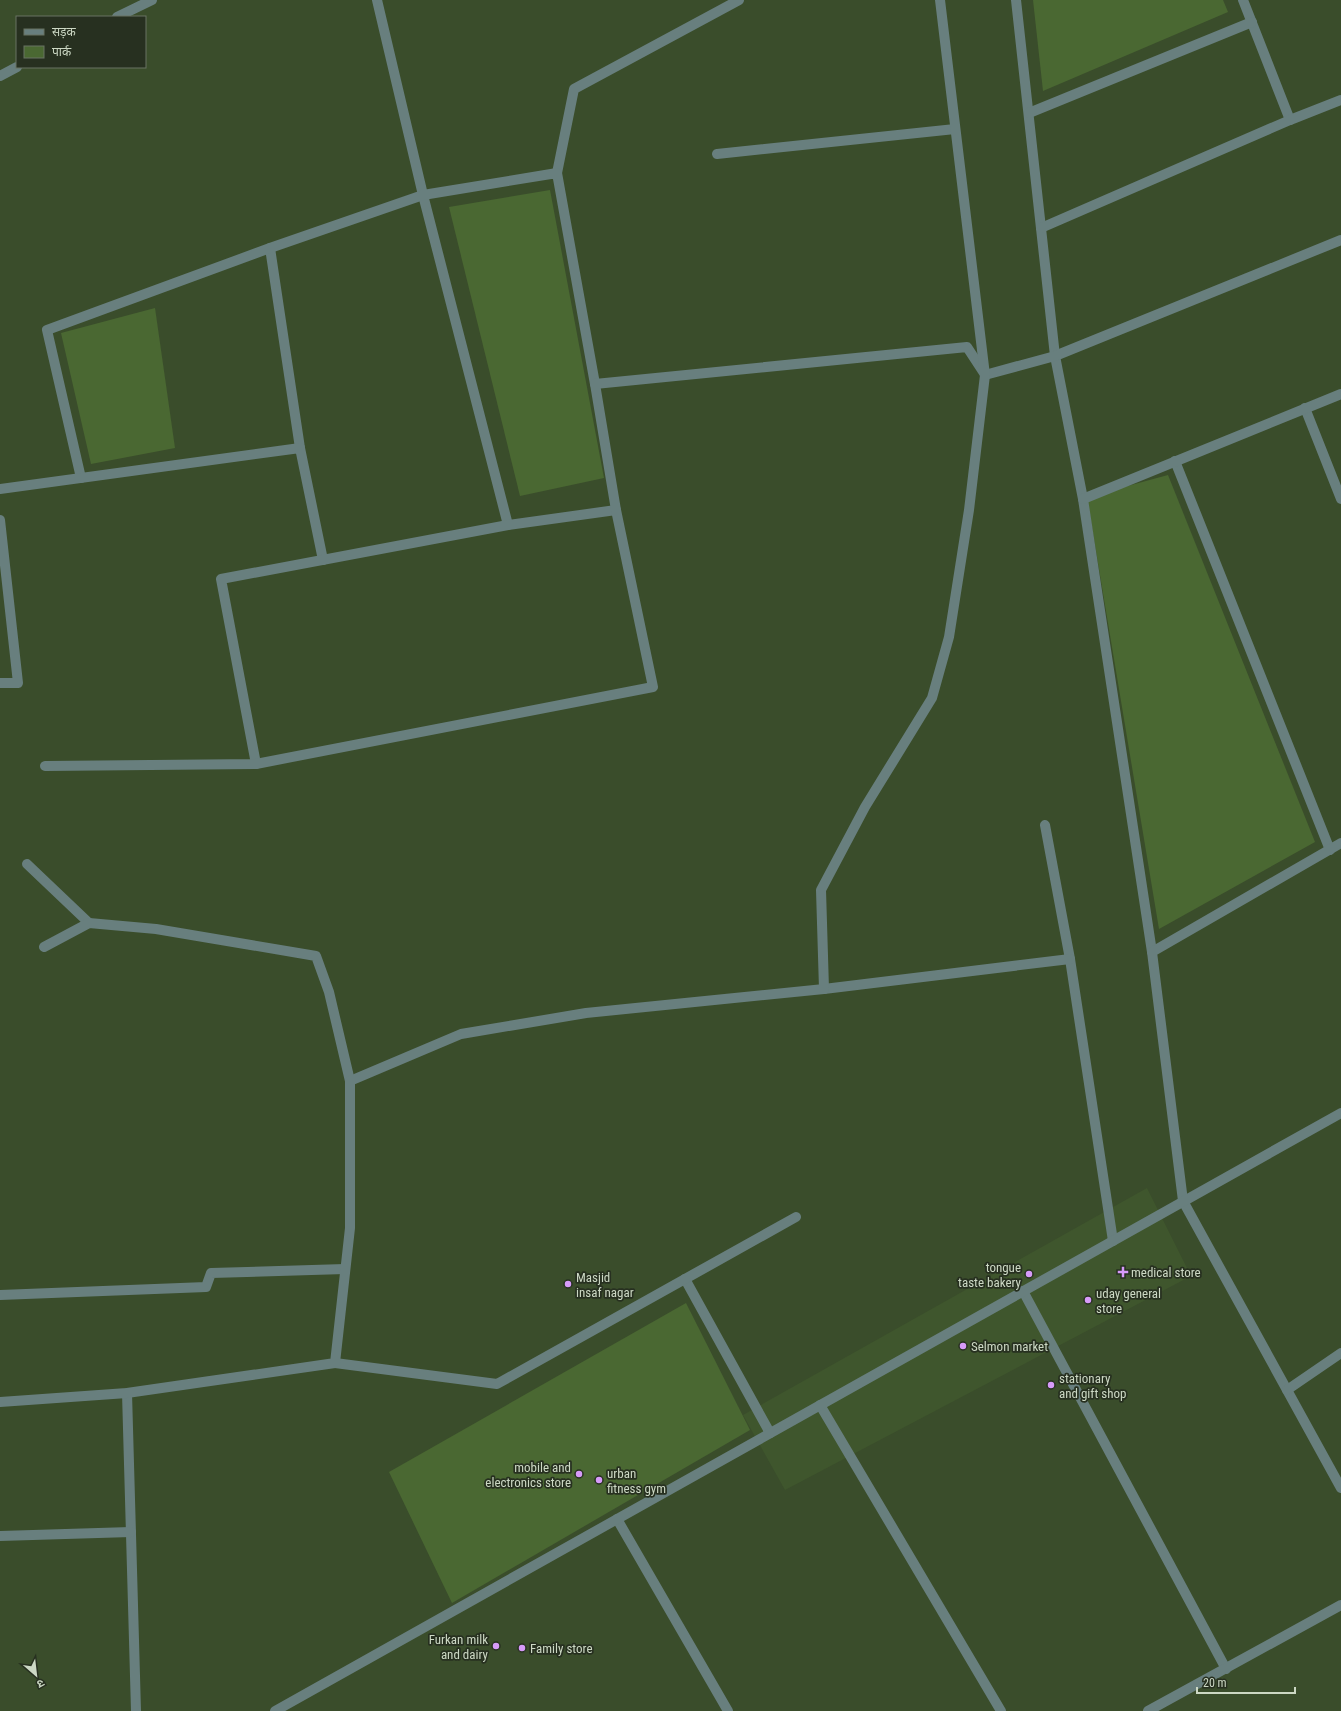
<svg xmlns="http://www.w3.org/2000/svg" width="1341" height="1711" font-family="'Roboto Condensed','Noto Sans Devanagari',sans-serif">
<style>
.built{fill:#3f562d}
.park{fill:#4a6832}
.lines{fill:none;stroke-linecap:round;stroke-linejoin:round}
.minor{stroke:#687f7e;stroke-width:10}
.poi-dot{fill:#d79bf9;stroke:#273020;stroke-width:1.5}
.labels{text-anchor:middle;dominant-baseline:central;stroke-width:3.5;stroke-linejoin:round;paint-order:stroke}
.poi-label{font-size:13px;fill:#ccd8c4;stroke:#273020;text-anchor:start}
</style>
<rect width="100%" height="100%" fill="#3a4d2b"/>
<polygon class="built" points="1147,1188 1191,1276 785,1490 743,1415"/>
<g class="park">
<polygon points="1033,0 1223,0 1228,12 1043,91"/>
<polygon points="550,190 604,478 520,496 449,207"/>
<polygon points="155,308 175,448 91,464 61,333"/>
<polygon points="1168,475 1315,842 1159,929 1087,497"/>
<polygon points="686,1303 750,1430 452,1603 389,1472"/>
</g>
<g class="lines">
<g class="minor">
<polyline points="377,0 423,195 508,525"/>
<polyline points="1016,0 1055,356 1083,499 1152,952"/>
<polyline points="1243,0 1290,120"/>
<polyline points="117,17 152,0"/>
<polyline points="0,76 17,67"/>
<polyline points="1029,113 1252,22"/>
<polyline points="717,154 955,129"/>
<polyline points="557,173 574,89 739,0"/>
<polyline points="1041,228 1290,120 1341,100"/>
<polyline points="270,248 300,448"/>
<polyline points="985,375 1055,356 1341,240"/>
<polyline points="1305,408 1341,499"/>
<polyline points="1175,461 1330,850"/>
<polyline points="81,478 47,330 270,248 423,195 557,173 595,384"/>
<polyline points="0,489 300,448 323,560"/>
<polyline points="1083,499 1341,394"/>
<polyline points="0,520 18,683 0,683"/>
<polyline points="256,764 221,579 508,525 616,510"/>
<polyline points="45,766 256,764 653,687 616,510 595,384 967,347 984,373"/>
<polyline points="1045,825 1070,959 1113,1241"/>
<polyline points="1341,843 1152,952 1183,1201 1341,1488"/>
<polyline points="27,864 89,923"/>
<polyline points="44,947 89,923 156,929 316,956 329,992 350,1081"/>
<polyline points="824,989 1070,959"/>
<polyline points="685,1279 770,1433"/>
<polyline points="1023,1291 1226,1669"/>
<polyline points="0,1295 206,1287 211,1273 345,1269"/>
<polyline points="335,1363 497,1384 796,1217"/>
<polyline points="1287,1390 1341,1353"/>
<polyline points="127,1393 136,1711"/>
<polyline points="0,1402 127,1393 335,1363 350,1228 350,1081 461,1034 586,1013 824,989 821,890 865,807 932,698 949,637 969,510 985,375 940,0"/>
<polyline points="820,1405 1001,1711"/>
<polyline points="617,1519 728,1711"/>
<polyline points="0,1536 131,1532"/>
<polyline points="275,1711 1341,1113"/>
<polyline points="1148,1711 1341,1605"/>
</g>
</g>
<g class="poi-dot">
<path d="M1121 1266h4v4h4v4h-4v4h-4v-4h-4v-4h4z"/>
<circle cx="1029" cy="1274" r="4"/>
<circle cx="568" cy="1284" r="4"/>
<circle cx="1088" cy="1300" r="4"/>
<circle cx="963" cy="1346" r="4"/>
<circle cx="1051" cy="1385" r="4"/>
<circle cx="579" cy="1474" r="4"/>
<circle cx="599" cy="1480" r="4"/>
<circle cx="496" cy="1646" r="4"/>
<circle cx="522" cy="1648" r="4"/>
</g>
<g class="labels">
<g class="poi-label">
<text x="1021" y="1267" text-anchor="end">tongue<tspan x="1021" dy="15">taste bakery</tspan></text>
<text x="1131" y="1272">medical store</text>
<text x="576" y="1277">Masjid<tspan x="576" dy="15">insaf nagar</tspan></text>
<text x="1096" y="1293">uday general<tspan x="1096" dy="15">store</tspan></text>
<text x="971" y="1346">Selmon market</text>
<text x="1059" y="1378">stationary<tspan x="1059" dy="15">and gift shop</tspan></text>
<text x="571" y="1467" text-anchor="end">mobile and<tspan x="571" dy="15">electronics store</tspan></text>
<text x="607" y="1473">urban<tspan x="607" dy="15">fitness gym</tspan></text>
<text x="488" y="1639" text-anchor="end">Furkan milk<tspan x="488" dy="15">and dairy</tspan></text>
<text x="530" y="1648">Family store</text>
</g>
</g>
<rect x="16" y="16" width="130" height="52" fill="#273020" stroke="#697362"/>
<rect x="24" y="29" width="20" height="6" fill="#687f7e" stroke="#697362"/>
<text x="52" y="36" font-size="12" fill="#ccd8c4">सड़क</text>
<rect x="24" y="46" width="20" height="12" fill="#4a6832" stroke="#697362"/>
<text x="52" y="56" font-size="12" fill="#ccd8c4">पार्क</text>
<g transform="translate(36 1675) rotate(152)" stroke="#273020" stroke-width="3" paint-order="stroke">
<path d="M0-3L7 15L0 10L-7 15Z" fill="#ccd8c4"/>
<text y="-6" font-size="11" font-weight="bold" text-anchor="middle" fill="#ccd8c4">उ</text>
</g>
<path d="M1197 1687v6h98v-6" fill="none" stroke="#ccd8c4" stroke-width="2"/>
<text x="1203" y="1687" font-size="12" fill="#ccd8c4" stroke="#273020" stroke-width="3" paint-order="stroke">20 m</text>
</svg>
